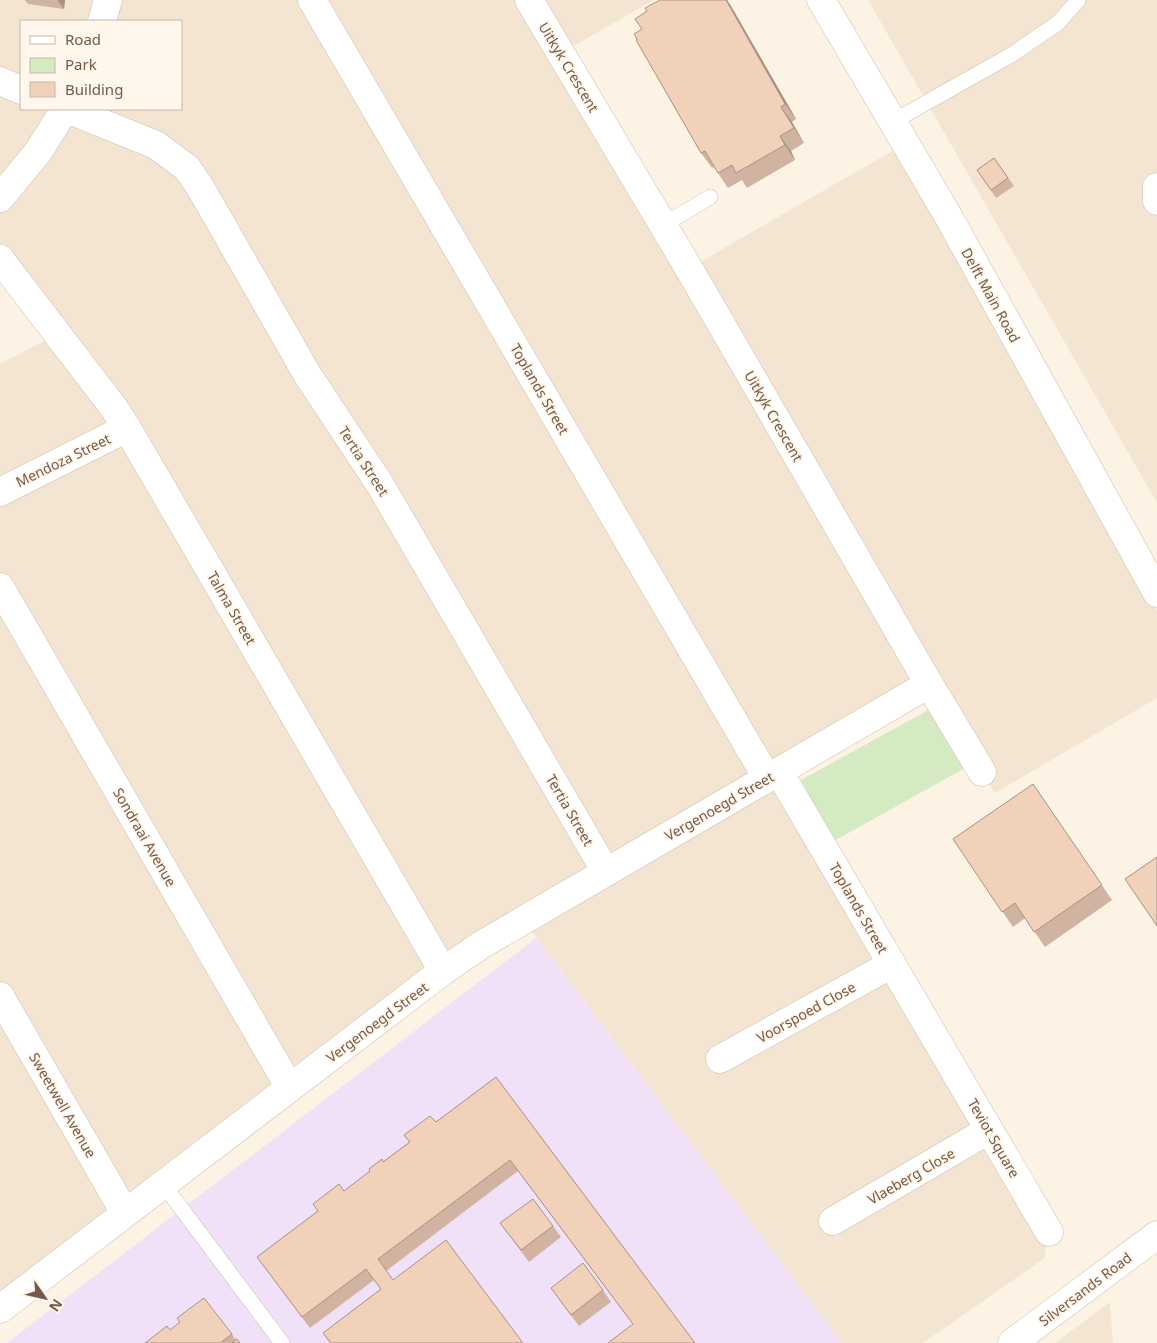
<svg xmlns="http://www.w3.org/2000/svg" width="1157" height="1343" font-family="'Noto Sans',sans-serif">
<style>
.residential{fill:#f4e5d2;fill-rule:evenodd}
.education{fill:#f0e1f9}
.green{fill:#d3eac2}
.lines{fill:none;stroke-linecap:round;stroke-linejoin:round}
.service-casing{stroke:#d0bdad;stroke-width:16}
.minor-casing{stroke:#d0bdad;stroke-width:29}
.tertiary-casing{stroke:#d0bdad;stroke-width:29}
.service{stroke:#fff;stroke-width:15}
.minor{stroke:#fff;stroke-width:28}
.tertiary{stroke:#fff;stroke-width:28}
.wall{fill:#d0b4a1}
.shaded-wall{fill:#a99283}
.building{fill:#f2d1bb;stroke:#a99283}
.labels{text-anchor:middle;dominant-baseline:central;stroke-width:4;stroke-linejoin:round;paint-order:stroke}
.street-label{font-size:14px;fill:#755949;stroke:#fff7eb}
</style>
<rect width="100%" height="100%" fill="#fdf3e4"/>
<g class="residential">
<path d="M 0,0 L 654,0 L 572,47 L 688,269 L 899,147 L 1157,610 L 1157,698 L 995,793 L 930,683 L 777,771 L 1046,1234 L 1045,1258 L 923,1343 L 842,1343 L 523,920 L 0,1305 L 0,364 L 59,333 L 0,257 ZM 21,21 L 181,21 L 181,109 L 21,109 Z"/>
<polygon points="868,0 1157,0 1157,503 968,174"/>
<polygon points="1110,1302 1113,1343 1055,1343"/>
</g>
<polygon class="education" points="536,938 842,1343 7,1343"/>
<polygon class="green" points="932,708 965,768 834,841 801,780"/>
<g class="lines">
<g class="service-casing">
<g id="service">
<polyline points="892,122 1011,55 1058,23 1078,0"/>
<polyline points="663,225 710,197"/>
<polyline points="163,1184 282,1343"/>
</g>
</g>
<g class="minor-casing">
<g id="minor">
<polyline points="312,0 767,778"/>
<polyline points="102,21 108,0"/>
<polyline points="0,81 21,90"/>
<polyline points="67,109 156,145 187,168 200,187 307,374 379,483 606,872"/>
<polyline points="1157,187 1157,201"/>
<polyline points="0,198 38,152 65,109"/>
<polyline points="0,259 114,408 127,428 443,971"/>
<polyline points="0,492 127,428"/>
<polyline points="0,587 290,1088"/>
<polyline points="929,684 982,772"/>
<polyline points="779,772 1049,1232"/>
<polyline points="0,996 125,1213"/>
<polyline points="720,1059 892,964"/>
<polyline points="833,1221 989,1130"/>
<polyline points="0,1309 443,971 481,945 929,684 691,272 529,0"/>
<polyline points="1012,1343 1157,1235"/>
</g>
</g>
<g class="tertiary-casing">
<polyline id="tertiary" points="821,0 947,214 1157,593"/>
</g>
<use href="#service" class="service"/>
<use href="#minor" class="minor"/>
<use href="#tertiary" class="tertiary"/>
</g>
<g class="wall">
<polygon points="25,0 65,0 64,9 28,4"/>
<polygon points="660,0 727,0 796,119 792,122 804,143 791,151 795,160 747,188 742,180 728,188 714,167 712,168 701,153 637,39 642,29 647,11"/>
<polygon points="994,158 1014,186 996,198 977,170"/>
<polygon points="1033,784 1112,900 1045,947 1025,918 1013,927 953,839"/>
<polygon points="496,1077 695,1343 633,1324 518,1171 386,1271 393,1280 523,1343 330,1343 323,1333 381,1289 374,1280 310,1328 257,1257 409,1142 404,1135 436,1122"/>
<polygon points="500,1223 553,1226 561,1237 529,1262"/>
<polygon points="551,1288 603,1290 611,1302 579,1326"/>
<polygon points="170,1330 232,1334 236,1340 240,1343 145,1343"/>
</g>
<g class="shaded-wall">
<polygon points="58,0 65,0 64,9 58,1"/>
<polygon points="726,0 727,0 731,6 796,119 785,104"/>
<polygon points="781,107 792,122 804,143 794,128"/>
<polygon points="780,136 791,151 795,160 785,145"/>
</g>
<g class="building">
<polygon points="660,0 726,0 785,104 781,107 794,128 780,136 785,145 736,173 732,165 718,173 705,151 701,153 636,40 637,39 634,34 642,29 635,19 647,11 645,8"/>
<polygon points="994,158 1008,178 991,190 977,170"/>
<polygon points="1033,784 1102,885 1034,932 1015,903 1002,912 953,839"/>
<polygon points="1157,857 1157,926 1125,879"/>
<polygon points="496,1077 695,1343 608,1343 633,1324 510,1160 378,1259 393,1280 446,1240 523,1343 331,1343 323,1333 381,1289 366,1269 302,1317 257,1257 318,1211 313,1204 339,1184 344,1191 370,1171 369,1169 382,1159 383,1162 410,1142 404,1135 430,1116 436,1122"/>
<polygon points="533,1199 553,1226 521,1250 500,1223"/>
<polygon points="583,1263 603,1290 571,1315 551,1288"/>
<polygon points="204,1298 232,1334 220,1343 145,1343 167,1326 170,1330 180,1322 177,1318"/>
<polygon points="237,1339 240,1343 232,1343"/>
</g>
<g class="labels">
<g class="street-label">
<text transform="translate(569 67) rotate(59)">Uitkyk Crescent</text>
<text transform="translate(991 295) rotate(61)">Delft Main Road</text>
<text transform="translate(540 389) rotate(60)">Toplands Street</text>
<text transform="translate(774 416) rotate(60)">Uitkyk Crescent</text>
<text transform="translate(63 460) rotate(-26)">Mendoza Street</text>
<text transform="translate(364 461) rotate(57)">Tertia Street</text>
<text transform="translate(232 608) rotate(60)">Talma Street</text>
<text transform="translate(719 806) rotate(-30)">Vergenoegd Street</text>
<text transform="translate(570 810) rotate(60)">Tertia Street</text>
<text transform="translate(145 837) rotate(60)">Sondraai Avenue</text>
<text transform="translate(859 908) rotate(60)">Toplands Street</text>
<text transform="translate(806 1012) rotate(-29)">Voorspoed Close</text>
<text transform="translate(377 1022) rotate(-37)">Vergenoegd Street</text>
<text transform="translate(63 1105) rotate(60)">Sweetwell Avenue</text>
<text transform="translate(994 1138) rotate(60)">Teviot Square</text>
<text transform="translate(911 1176) rotate(-30)">Vlaeberg Close</text>
<text transform="translate(1085 1289) rotate(-37)">Silversands Road</text>
</g>
</g>
<rect x="20" y="20" width="162" height="90" fill="#fff7eb" stroke="#c8b8aa"/>
<rect x="30" y="36" width="25" height="8" fill="#ffffff" stroke="#c8b8aa"/>
<text x="65" y="45" font-size="15" fill="#755949">Road</text>
<rect x="30" y="58" width="25" height="15" fill="#d3eac2" stroke="#c8b8aa"/>
<text x="65" y="70" font-size="15" fill="#755949">Park</text>
<rect x="30" y="82" width="25" height="15" fill="#f2d1bb" stroke="#c8b8aa"/>
<text x="65" y="95" font-size="15" fill="#755949">Building</text>
<g transform="translate(45 1298) rotate(124)" stroke="#fff7eb" stroke-width="4" paint-order="stroke">
<path d="M0-4L9 19L0 12L-9 19Z" fill="#755949"/>
<text y="-8" font-size="14" font-weight="bold" text-anchor="middle" fill="#755949">N</text>
</g>
</svg>
